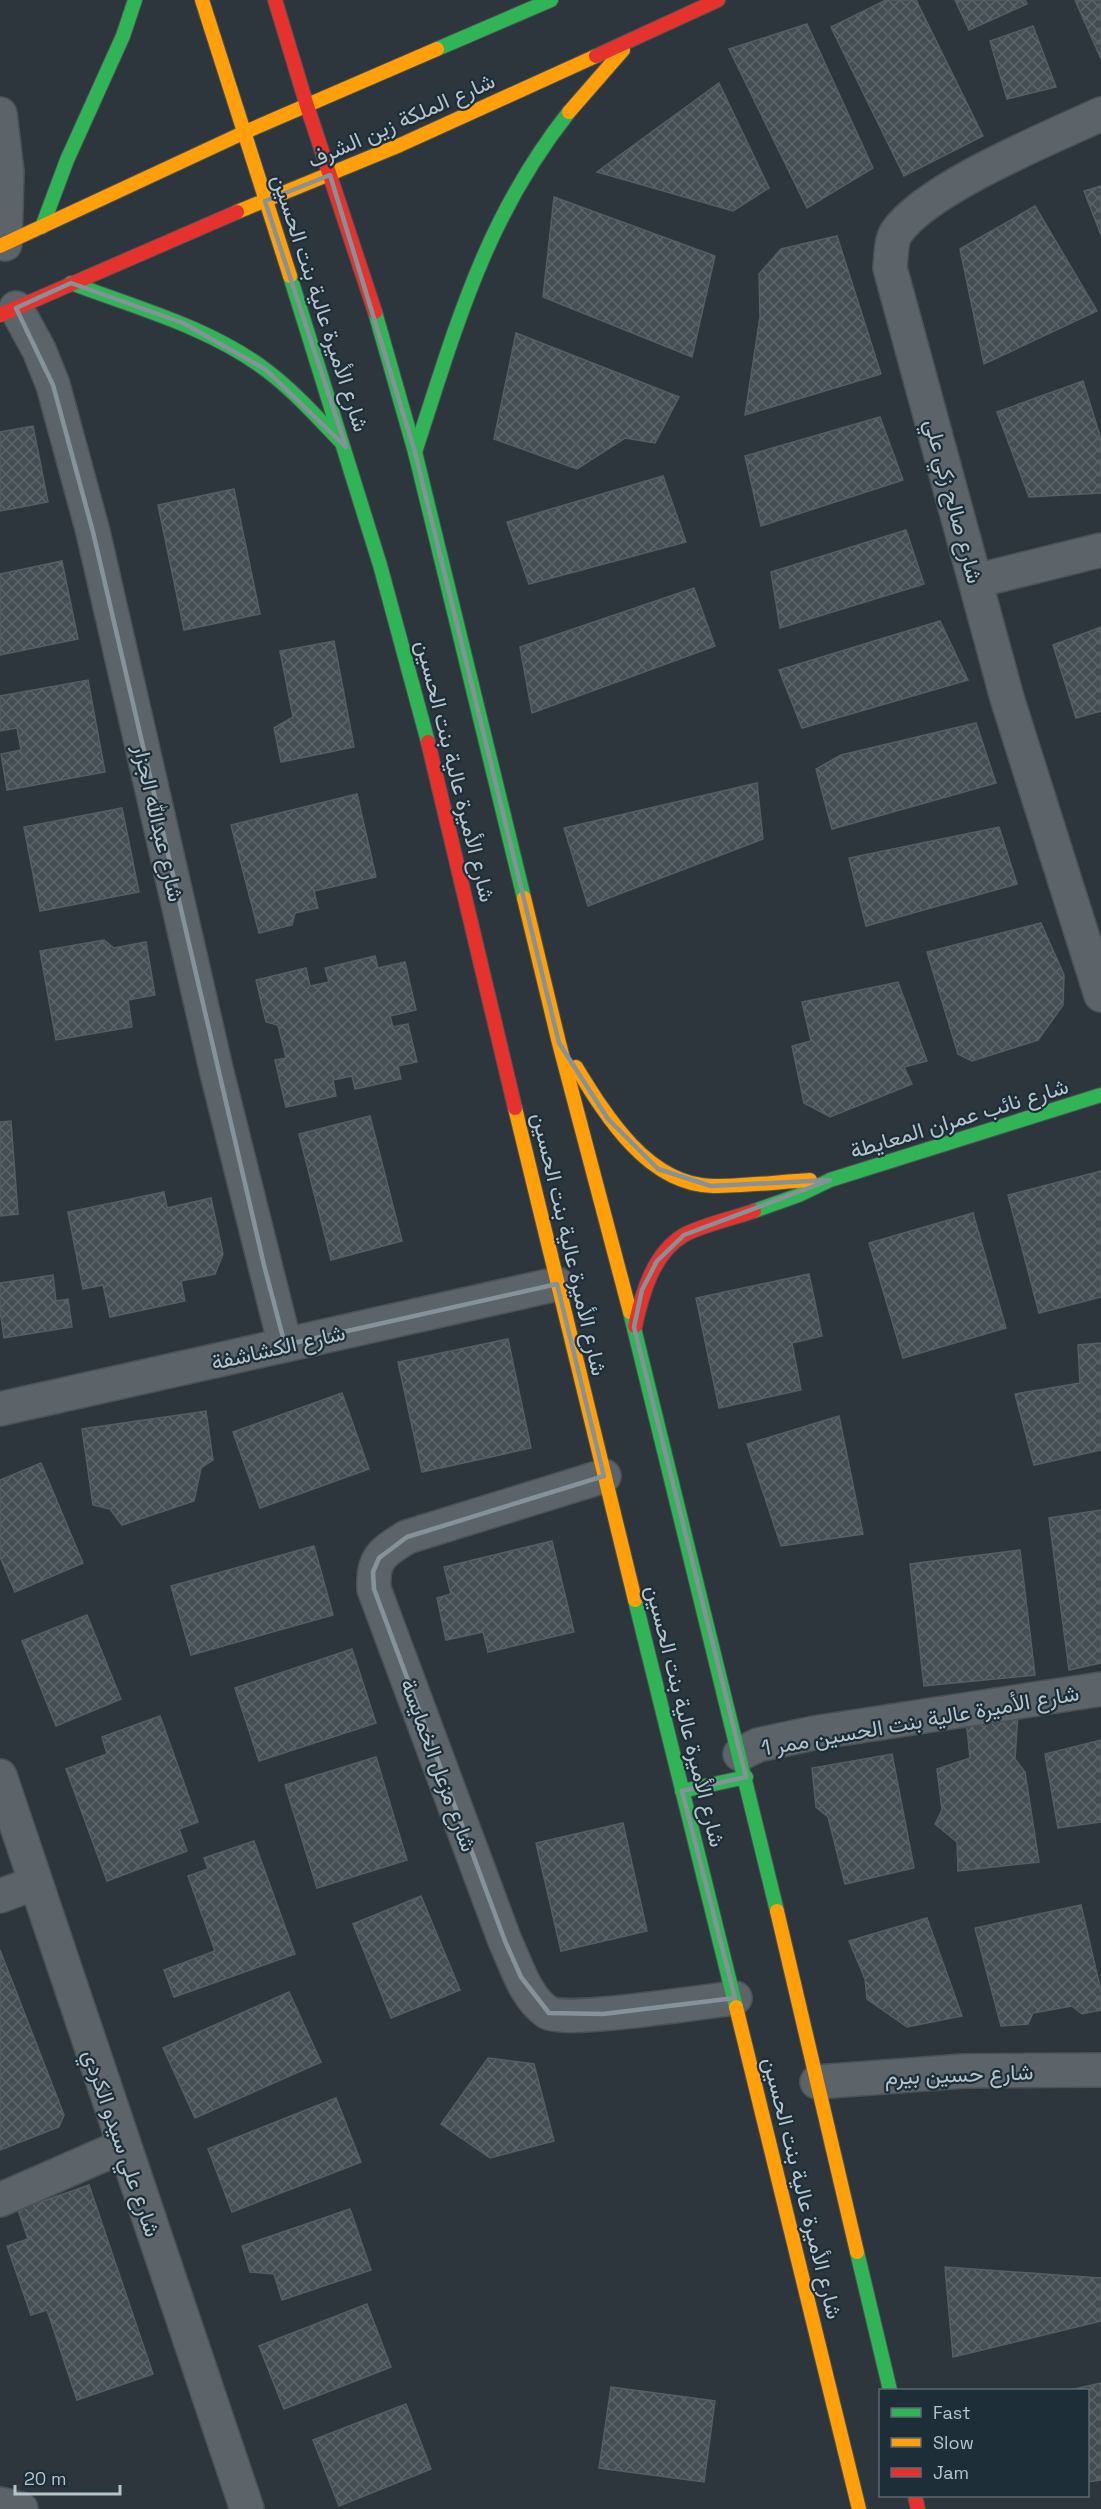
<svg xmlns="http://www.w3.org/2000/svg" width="1101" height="2509" font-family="'Space Grotesk',Vazirmatn,sans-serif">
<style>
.building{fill:url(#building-cross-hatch);stroke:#545e63;stroke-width:1.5}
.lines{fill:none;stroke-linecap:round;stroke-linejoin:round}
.street-casing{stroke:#4a5256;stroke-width:36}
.fast-casing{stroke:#4a5256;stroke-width:16}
.slow-casing{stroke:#4a5256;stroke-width:16}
.jam-casing{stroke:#4a5256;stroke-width:16}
.street{stroke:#5c646a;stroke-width:33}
.fast{stroke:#30b455;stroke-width:14}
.slow{stroke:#ff9f0a;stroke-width:14}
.jam{stroke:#e5322d;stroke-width:14}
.marked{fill:none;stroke:#86929a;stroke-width:4.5;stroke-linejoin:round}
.labels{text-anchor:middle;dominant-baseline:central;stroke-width:4.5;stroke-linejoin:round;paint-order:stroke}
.street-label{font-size:22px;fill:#b6c4cd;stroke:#1e2e38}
</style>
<defs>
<pattern id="building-cross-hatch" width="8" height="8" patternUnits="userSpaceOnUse" patternTransform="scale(1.5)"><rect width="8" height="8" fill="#444d52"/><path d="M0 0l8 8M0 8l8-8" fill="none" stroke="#5d656a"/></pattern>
</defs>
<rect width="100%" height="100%" fill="#2c363c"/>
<g class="building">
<polygon points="886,0 916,0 983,136 904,176 831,27"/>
<polygon points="955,0 1025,0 1027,4 969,30"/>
<polygon points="1075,0 1101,0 1101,59"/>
<polygon points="807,24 873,168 807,208 729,49"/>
<polygon points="1033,26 1056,87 1007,99 990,41"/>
<polygon points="719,83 769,188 733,211 597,172"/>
<polygon points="1101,186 1101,235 1084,191"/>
<polygon points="554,197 715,256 692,357 543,297"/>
<polygon points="1035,206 1097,311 984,364 960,249"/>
<polygon points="837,236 881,374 745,415 760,317 759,274 781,249"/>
<polygon points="516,333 679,397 655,443 625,438 577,469 494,439"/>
<polygon points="1083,381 1101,439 1101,493 1029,497 997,412"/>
<polygon points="880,417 903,480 761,526 745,456"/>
<polygon points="33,426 48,502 0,511 0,432"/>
<polygon points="663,476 686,542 529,584 507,522"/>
<polygon points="234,489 260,614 184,630 158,505"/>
<polygon points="906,530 924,584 780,628 771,572"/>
<polygon points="62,561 78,639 0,655 0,574"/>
<polygon points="694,588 715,646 532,713 520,647"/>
<polygon points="940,621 968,680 802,728 779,670"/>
<polygon points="1101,627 1101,711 1076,718 1053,645"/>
<polygon points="334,641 354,747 281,762 274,728 293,717 280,651"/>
<polygon points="88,680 105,772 7,790 1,754 21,750 17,728 0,731 0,696"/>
<polygon points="976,723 996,783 832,829 816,769 841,755"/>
<polygon points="757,783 763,839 588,906 564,828"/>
<polygon points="357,794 376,877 314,891 318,908 295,913 292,925 259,933 231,825"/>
<polygon points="122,808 139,892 40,911 24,827"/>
<polygon points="999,827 1017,884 866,926 849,858"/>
<polygon points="1041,923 1064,975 1063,1005 1038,1040 972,1061 958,1054 927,952"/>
<polygon points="104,940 114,948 146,942 155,995 128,1000 132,1027 56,1040 40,951"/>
<polygon points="375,956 378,968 405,962 416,1010 390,1016 393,1027 408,1024 417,1062 398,1066 401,1079 355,1089 352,1076 333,1080 336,1096 286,1107 275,1060 286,1058 278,1025 266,1022 256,980 306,968 310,986 329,982 325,968"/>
<polygon points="898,982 927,1061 904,1067 912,1084 830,1117 804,1103 792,1046 811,1041 802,1002"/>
<polygon points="370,1116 402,1241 331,1260 299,1134"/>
<polygon points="11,1121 18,1214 0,1216 0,1122"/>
<polygon points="1101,1171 1101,1297 1039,1313 1008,1195"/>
<polygon points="164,1192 167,1208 211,1198 223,1254 215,1274 181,1281 185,1301 110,1317 103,1285 83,1289 68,1212"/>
<polygon points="973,1213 1006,1328 903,1358 869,1243"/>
<polygon points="809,1274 822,1336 792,1343 801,1390 719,1408 696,1298"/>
<polygon points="53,1275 56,1301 68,1299 72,1327 4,1338 0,1310 0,1283"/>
<polygon points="508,1339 531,1448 422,1472 398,1362"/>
<polygon points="1101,1343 1101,1450 1034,1465 1015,1394 1080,1383 1078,1345"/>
<polygon points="342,1393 369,1469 260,1508 233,1432"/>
<polygon points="206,1411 213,1460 201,1468 194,1501 122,1525 110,1509 93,1505 82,1429"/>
<polygon points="839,1416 863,1534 781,1546 747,1444"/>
<polygon points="41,1463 83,1563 15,1592 0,1557 0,1480"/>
<polygon points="1101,1510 1101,1663 1069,1670 1049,1518"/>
<polygon points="552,1541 574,1632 488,1652 483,1632 446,1640 437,1598 451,1594 444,1567"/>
<polygon points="314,1546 333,1615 191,1655 171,1586"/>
<polygon points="1020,1550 1035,1675 924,1686 910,1564"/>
<polygon points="87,1615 121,1699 56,1726 22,1641"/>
<polygon points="352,1649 376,1723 259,1761 235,1688"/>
<polygon points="1018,1713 1015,1759 1025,1772 1039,1862 958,1871 957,1842 935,1824 942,1810 937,1769 970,1758 966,1719"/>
<polygon points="160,1716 198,1822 179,1829 187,1851 107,1881 66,1769 107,1754 102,1737"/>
<polygon points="1101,1740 1101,1822 1058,1828 1045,1754"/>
<polygon points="892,1754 914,1868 845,1884 828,1817 816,1807 812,1768"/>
<polygon points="376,1757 407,1860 317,1888 285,1785"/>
<polygon points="623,1823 647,1931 561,1951 536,1843"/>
<polygon points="254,1841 295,1954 174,1997 164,1970 215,1951 188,1876 208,1869 204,1858"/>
<polygon points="421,1896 460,1990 391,2018 353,1924"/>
<polygon points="1081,1905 1101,1991 1101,2010 1082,2014 1072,2006 1033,2013 1028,2024 1001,2026 975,1928"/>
<polygon points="927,1918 962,2016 907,2027 867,1999 865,1979 849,1941"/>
<polygon points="0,1950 64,2115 59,2127 0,2150"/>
<polygon points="289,1992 321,2062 195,2118 163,2048"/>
<polygon points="488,2058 534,2064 554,2141 490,2158 441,2124"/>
<polygon points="336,2098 361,2162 232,2212 208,2149"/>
<polygon points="89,2185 153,2374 77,2400 47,2310 31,2315 7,2246 28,2239 18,2210"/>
<polygon points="350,2209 371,2270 282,2300 274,2274 250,2272 242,2246"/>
<polygon points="945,2267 1101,2278 1101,2321 953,2357"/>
<polygon points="367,2304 391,2367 284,2409 259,2346"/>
<polygon points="1101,2383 1101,2480 1088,2482 1088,2390 1070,2390"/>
<polygon points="611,2387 715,2401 704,2482 599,2468"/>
<polygon points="406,2404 431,2469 339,2506 313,2440"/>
</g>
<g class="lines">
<g class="street-casing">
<g id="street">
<polyline points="0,114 7,172 5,244"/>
<path d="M 1101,114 C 1050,138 926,188 896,233 C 891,241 891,258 890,268 L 1007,698 L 1101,995"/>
<polyline points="16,308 39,350 53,385 93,532 216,1069 285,1345"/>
<polyline points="976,581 1101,550"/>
<polyline points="0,1409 557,1284"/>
<path d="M 604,1476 L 407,1537 C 382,1552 372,1559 374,1589 L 505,1941 C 516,1964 525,1997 547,2012 C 564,2024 706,2001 735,1998"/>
<polyline points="740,1754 758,1745 814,1733 1101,1689"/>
<polyline points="0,1776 247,2509"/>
<polyline points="0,1896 35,1883"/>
<polyline points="817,2082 964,2071 1101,2070"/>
<polyline points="0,2200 123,2146"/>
<polyline points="0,2504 21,2509"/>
</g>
</g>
<g class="fast-casing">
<g id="fast">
<polyline points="437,49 551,0"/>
<polyline points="42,227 67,160 123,36 135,0"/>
<polyline points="290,276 380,565 428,742"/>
<path d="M 71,283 C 137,308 209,327 266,370 C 294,391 318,418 342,443"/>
<polyline points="375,312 415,452 524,898"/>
<path d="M 415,452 C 456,327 485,218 569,112"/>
<polyline points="754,1211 799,1195 830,1180 1101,1095"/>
<polyline points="630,1312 777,1911"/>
<polyline points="635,1600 736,2007"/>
<polyline points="682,1791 746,1777"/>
<polyline points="857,2252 890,2390"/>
</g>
</g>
<g class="slow-casing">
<g id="slow">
<polyline points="202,0 290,276"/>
<polyline points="569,112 623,50"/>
<polyline points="237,212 400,145 596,56"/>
<polyline points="0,246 243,133 437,49"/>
<polyline points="524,898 559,1043 630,1312"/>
<path d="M 576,1067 C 606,1116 648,1185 713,1186 C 745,1186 778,1182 810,1180"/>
<polyline points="515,1108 635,1600"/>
<polyline points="777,1911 857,2252"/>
<polyline points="736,2007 859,2509"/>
</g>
</g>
<g class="jam-casing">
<g id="jam">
<polyline points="275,0 307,106 375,312"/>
<polyline points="596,56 718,0"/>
<polyline points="0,315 237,212"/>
<polyline points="428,742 515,1108"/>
<path d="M 635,1326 C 642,1294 653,1253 684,1235 C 702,1225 734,1218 754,1211"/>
<polyline points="915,2496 918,2509"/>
</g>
</g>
<use href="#street" class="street"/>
<use href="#fast" class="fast"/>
<use href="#slow" class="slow"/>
<use href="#jam" class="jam"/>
</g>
<path class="marked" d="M 330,175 L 415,452 L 559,1043 L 608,1119 L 658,1169 L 711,1186 L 830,1180 L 684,1235 L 657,1261 L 642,1290 L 634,1327 L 746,1777 L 682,1791 L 735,1998 L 603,2014 L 549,2013 L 521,1977 L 505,1941 L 374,1589 L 373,1572 L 379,1558 L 407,1537 L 604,1476 L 557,1284 L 285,1345 L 264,1265 L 93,532 L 53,385 L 16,308 L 71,283 L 183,323 L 265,369 L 346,447 L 265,201 Z"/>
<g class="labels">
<g class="street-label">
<text transform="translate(401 120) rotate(-24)">شارع الملكة زين الشرف</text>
<text transform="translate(321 303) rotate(72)">شارع الأميرة عالية بنت الحسين</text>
<text transform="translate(954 501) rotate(75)">شارع صالح زكي علي</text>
<text transform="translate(456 771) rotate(76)">شارع الأميرة عالية بنت الحسين</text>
<text transform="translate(159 823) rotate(77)">شارع عبدالله الجزار</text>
<text transform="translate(959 1118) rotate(-17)">شارع نائب عمران المعايطة</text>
<text transform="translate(570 1244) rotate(77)">شارع الأميرة عالية بنت الحسين</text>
<text transform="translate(278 1347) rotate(-13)">شارع الكشاشفة</text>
<text transform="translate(686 1716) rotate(76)">شارع الأميرة عالية بنت الحسين</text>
<text transform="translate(920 1720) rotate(-10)">شارع الأميرة عالية بنت الحسين ممر 1</text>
<text transform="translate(439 1765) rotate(70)">شارع مزعل الخمايسة</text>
<text transform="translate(959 2074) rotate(-2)">شارع حسين بيرم</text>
<text transform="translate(122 2143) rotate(71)">شارع علي سيدو الكردي</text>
<text transform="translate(803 2188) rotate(76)">شارع الأميرة عالية بنت الحسين</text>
</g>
</g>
<rect x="879" y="2389" width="210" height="108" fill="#1e2e38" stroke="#5b6a74" stroke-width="1.5"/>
<rect x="891" y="2408" width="30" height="9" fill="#30b455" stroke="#5b6a74" stroke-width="1.5"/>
<text x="933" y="2419" font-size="18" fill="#b6c4cd">Fast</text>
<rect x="891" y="2438" width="30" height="9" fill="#ff9f0a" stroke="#5b6a74" stroke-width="1.5"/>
<text x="933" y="2449" font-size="18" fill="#b6c4cd">Slow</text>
<rect x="891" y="2468" width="30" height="9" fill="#e5322d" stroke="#5b6a74" stroke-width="1.5"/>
<text x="933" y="2479" font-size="18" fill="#b6c4cd">Jam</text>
<path d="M15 2485v9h105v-9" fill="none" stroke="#b6c4cd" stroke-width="3"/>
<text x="24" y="2485" font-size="18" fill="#b6c4cd" stroke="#1e2e38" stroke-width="4.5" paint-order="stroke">20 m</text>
</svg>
